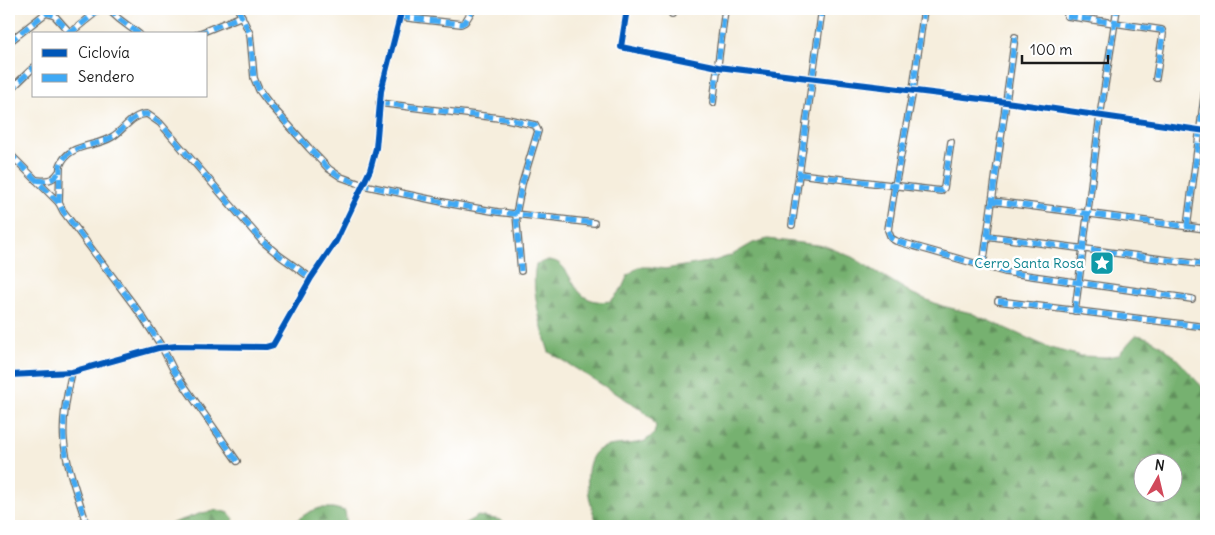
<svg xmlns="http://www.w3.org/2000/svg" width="1215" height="535" font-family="Delius,sans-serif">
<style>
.forest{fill:url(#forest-firs);stroke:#496646;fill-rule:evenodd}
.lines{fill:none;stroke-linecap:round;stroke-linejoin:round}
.street-casing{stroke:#686660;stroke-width:8}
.street{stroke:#fff;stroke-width:5.5}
.quiet{stroke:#3fa9f5;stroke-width:5;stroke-dasharray:10 5;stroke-linecap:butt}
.cycleway-casing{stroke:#fff;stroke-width:9}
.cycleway{stroke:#0057b8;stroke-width:6}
.labels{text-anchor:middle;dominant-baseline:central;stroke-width:5;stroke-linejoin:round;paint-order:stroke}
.culture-label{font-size:14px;fill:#0d838f;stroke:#fff;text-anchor:end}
</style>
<defs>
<pattern id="forest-firs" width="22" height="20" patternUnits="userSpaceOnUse" patternTransform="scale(1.25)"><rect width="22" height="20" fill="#76b170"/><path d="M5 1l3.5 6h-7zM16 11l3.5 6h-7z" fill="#608f5b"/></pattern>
</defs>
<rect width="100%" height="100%" fill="#fff"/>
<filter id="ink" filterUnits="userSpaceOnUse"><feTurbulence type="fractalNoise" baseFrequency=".02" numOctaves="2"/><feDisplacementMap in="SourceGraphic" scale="10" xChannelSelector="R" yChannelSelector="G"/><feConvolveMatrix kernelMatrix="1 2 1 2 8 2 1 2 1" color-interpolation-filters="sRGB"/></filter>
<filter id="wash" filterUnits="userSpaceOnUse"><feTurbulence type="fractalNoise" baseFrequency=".0096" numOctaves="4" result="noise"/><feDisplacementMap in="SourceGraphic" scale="20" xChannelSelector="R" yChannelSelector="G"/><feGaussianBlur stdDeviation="1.12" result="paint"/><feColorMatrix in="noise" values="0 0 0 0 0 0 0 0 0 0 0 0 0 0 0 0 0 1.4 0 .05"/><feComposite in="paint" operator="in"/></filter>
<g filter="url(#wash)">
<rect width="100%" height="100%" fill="#f6eedd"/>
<g class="forest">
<path d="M 768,239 L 825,246 L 852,257 L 913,294 L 942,306 L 971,313 L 1050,348 L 1081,356 L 1106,357 L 1118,355 L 1136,335 C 1166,339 1186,371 1206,391 L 1206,526 L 599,526 C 589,509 578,458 602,448 C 614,443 636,445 645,441 C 648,439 651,436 654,434 L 656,426 L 651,418 L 638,407 L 549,352 C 542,331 530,286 536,265 C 568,247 567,288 587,298 C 595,302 603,302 611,301 L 622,288 L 628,275 L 638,267 L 650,267 L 665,269 L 714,261 L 732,255 L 753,243 ZM 1142,462 L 1172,462 L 1172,492 L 1142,492 Z"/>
<polygon points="320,508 333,508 345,511 347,526 288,526 309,512"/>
<polygon points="218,510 229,513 234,519 230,526 164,526 202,513"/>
<polygon points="478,516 501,520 507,526 460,526"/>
</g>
</g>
<g filter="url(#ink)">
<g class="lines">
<g class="street-casing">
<g id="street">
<polyline points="108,9 119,19 139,34"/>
<polyline points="238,9 250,34 254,78 259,90 268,102 309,148 329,169 341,177 363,185 452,204 498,212 594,223"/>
<polyline points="627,9 621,47 718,67 1006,102 1206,131"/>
<polyline points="924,9 913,90 895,186 888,230 891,238 896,241 1005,272 1192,299"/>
<polyline points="672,14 672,9"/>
<polyline points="1067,16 1162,30 1163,34 1156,78"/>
<polyline points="400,17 461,24 465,22 473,9"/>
<polyline points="69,34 100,9"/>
<polyline points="198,34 242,16"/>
<polyline points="9,42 46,13 54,15 70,33"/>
<polyline points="9,91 34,67"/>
<polyline points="379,103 507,119 535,125 538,131 522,184 516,214 521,271"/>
<polyline points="713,103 725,9"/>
<polyline points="9,153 59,203 63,211 142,316 162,347 174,371 237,461"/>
<polyline points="799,174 941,191 944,188 951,142"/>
<path d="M 36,180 C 45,181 53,181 58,173"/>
<polyline points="992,201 1206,229"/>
<path d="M 59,203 L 60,166 C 68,143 94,148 112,137 C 124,130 132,114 147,114 L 160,123 L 262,241 L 280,256 L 311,278"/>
<polyline points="792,225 822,9"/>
<polyline points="1187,227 1206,83"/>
<polyline points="987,236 1206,265"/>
<polyline points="983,266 1015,37"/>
<polyline points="998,301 1206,327"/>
<polyline points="1075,311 1100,116 1117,9"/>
<path d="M 72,372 C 67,395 62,417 64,441 C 67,470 79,498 87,526"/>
<polyline points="9,375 72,372 158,348 177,346 266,347 273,345 311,278 336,241 370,170 376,148 381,91 402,9"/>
</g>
</g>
<use href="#street" class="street"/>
<g class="quiet">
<polyline points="108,9 119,19 139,34"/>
<polyline points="238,9 250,34 254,78 259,90 268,102 309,148 329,169 341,177 363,185 452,204 498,212 594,223"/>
<polyline points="924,9 913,90 895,186 888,230 891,238 896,241 1005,272 1192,299"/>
<polyline points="1067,16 1162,30 1163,34 1156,78"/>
<polyline points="400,17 461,24 465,22 473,9"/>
<polyline points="69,34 100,9"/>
<polyline points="198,34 242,16"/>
<polyline points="9,42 46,13 54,15 70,33"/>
<polyline points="9,91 34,67"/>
<polyline points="379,103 507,119 535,125 538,131 522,184 516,214 521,271"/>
<polyline points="713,103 725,9"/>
<polyline points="9,153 59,203 63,211 142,316 162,347 174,371 237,461"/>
<polyline points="799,174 941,191 944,188 951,142"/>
<path d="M 36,180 C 46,182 54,181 59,172"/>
<polyline points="992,201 1206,229"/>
<path d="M 59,203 L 60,166 C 68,143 94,148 112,137 C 124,130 132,114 147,114 L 160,123 L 262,241 L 280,256 L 311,278"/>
<polyline points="792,225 822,9"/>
<polyline points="1187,227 1206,83"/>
<polyline points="987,236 1206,265"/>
<polyline points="983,266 1015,37"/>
<polyline points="998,301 1206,327"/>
<polyline points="1075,311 1100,116 1117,9"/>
<path d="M 72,372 C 67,395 62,417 64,441 C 67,470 79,498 87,526"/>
</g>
<g class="cycleway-casing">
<g id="cycleway">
<polyline points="627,9 621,47 718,67 1006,102 1206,131"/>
<polyline points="9,375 72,372 158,348 177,346 266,347 273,345 311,278 336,241 370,170 376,148 381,91 402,9"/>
</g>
</g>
<use href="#cycleway" class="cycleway"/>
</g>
</g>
<defs>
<g id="sight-square" transform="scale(1.25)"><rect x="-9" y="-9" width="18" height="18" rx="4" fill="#0f9aa8" stroke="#fff"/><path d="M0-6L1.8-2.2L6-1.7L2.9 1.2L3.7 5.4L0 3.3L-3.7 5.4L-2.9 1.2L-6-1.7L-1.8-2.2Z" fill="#fff"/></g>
</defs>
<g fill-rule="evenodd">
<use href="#sight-square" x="1102" y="263"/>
</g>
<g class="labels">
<g class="culture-label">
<text x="1084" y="263">Cerro Santa Rosa</text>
</g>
</g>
<rect width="1215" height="535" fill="none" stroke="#fff" stroke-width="30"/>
<rect x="32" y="32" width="175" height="65" fill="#ffffff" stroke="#a4a4a4"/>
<rect x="42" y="49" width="25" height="8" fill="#0057b8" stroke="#a4a4a4"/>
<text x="78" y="58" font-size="15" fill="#1c1c1c">Ciclovía</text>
<rect x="42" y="74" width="25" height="8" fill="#3fa9f5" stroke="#a4a4a4"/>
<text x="78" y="82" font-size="15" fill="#1c1c1c">Sendero</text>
<g transform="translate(1158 478) rotate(8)"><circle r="24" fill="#ffffff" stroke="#a4a4a4"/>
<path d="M0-4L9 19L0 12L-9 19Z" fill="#d1495b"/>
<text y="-8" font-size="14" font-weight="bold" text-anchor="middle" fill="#1c1c1c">N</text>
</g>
<path d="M1022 55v8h86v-8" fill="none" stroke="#1c1c1c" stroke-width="2.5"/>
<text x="1030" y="55" font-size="15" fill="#1c1c1c" stroke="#ffffff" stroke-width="4" paint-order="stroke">100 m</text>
</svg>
